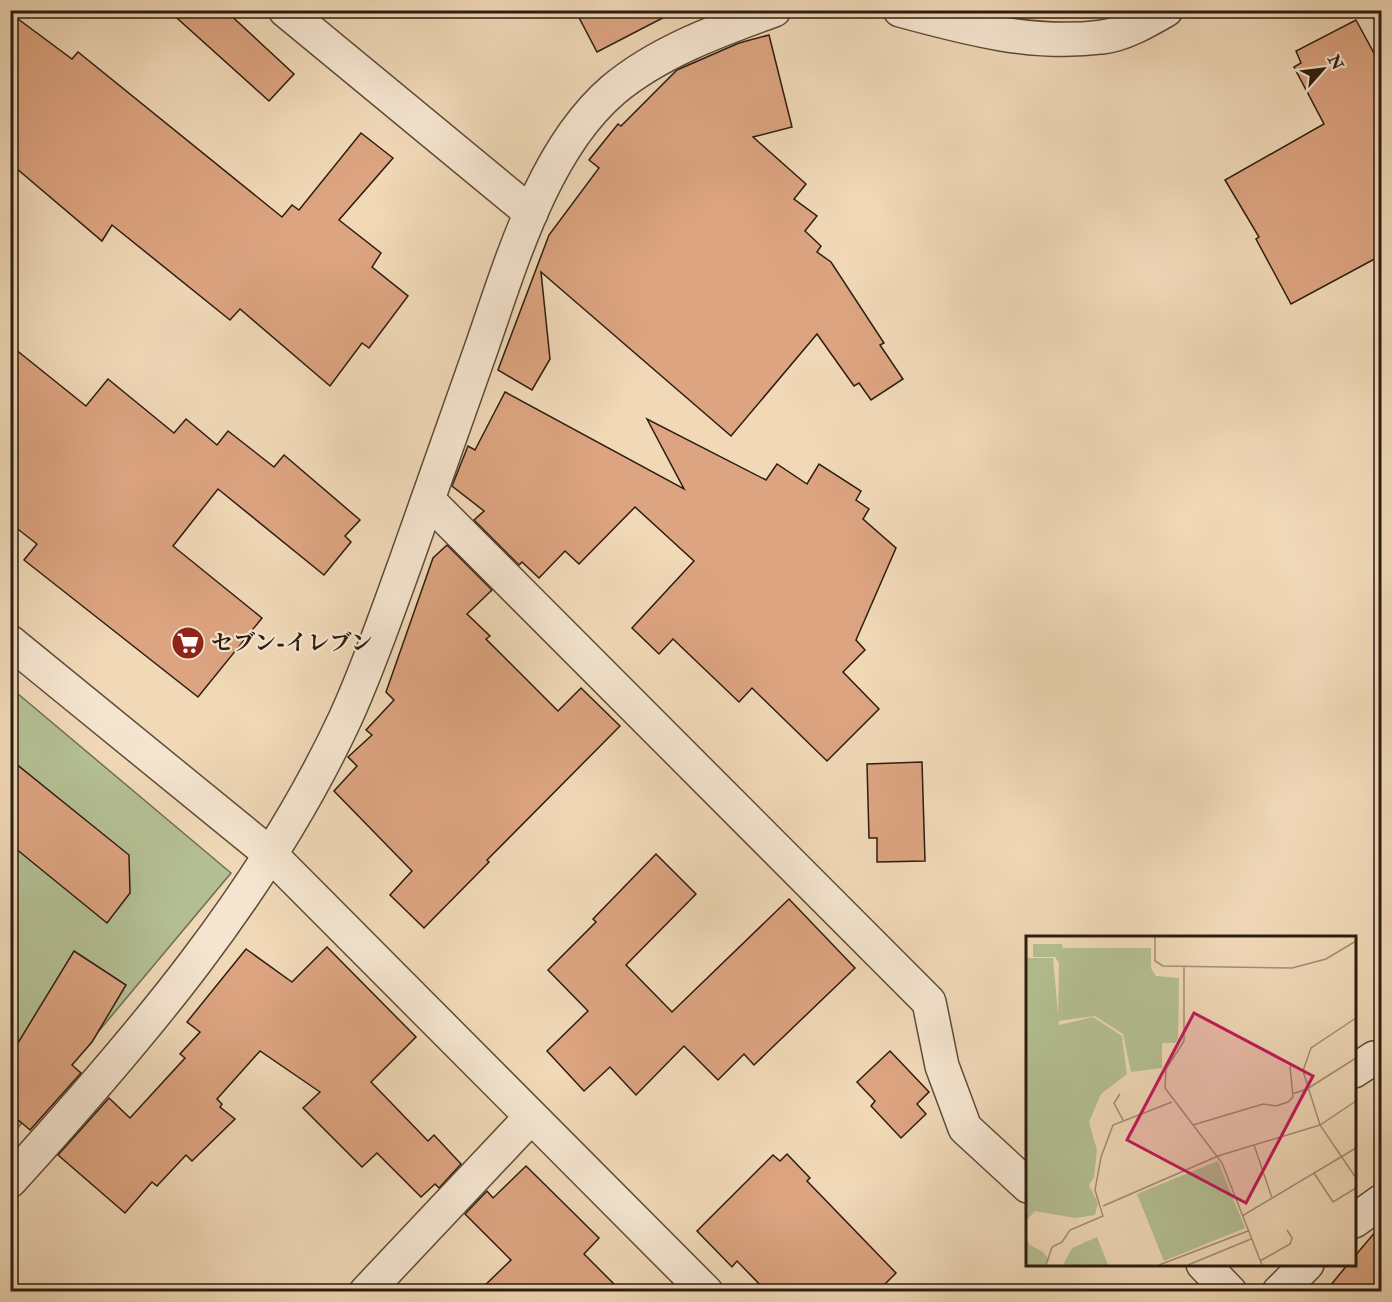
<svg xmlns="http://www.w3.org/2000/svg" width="1392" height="1302" font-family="'IM FELL Double Pica','Noto Serif JP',serif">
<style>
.green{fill:#b4c094;stroke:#706e52;stroke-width:1.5}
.building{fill:#dda481;stroke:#2c1d0f;stroke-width:1.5}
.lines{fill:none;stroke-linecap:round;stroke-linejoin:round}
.minor-casing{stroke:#5d4c39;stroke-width:36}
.minor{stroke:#f6e6d1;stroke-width:33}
.labels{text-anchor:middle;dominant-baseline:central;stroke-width:4.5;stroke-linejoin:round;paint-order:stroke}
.poi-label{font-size:22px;font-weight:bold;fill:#2c1d0f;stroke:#f6e6d1;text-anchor:start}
.inset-road{fill:none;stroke:#a28e74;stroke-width:1.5}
.view{fill:#c2185b;fill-opacity:0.15;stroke:#c2185b;stroke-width:3}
.inset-edge{fill:none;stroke:#2c1d0f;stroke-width:3}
</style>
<rect width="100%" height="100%" fill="#f1d9b8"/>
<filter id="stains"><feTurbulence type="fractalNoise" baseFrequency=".00333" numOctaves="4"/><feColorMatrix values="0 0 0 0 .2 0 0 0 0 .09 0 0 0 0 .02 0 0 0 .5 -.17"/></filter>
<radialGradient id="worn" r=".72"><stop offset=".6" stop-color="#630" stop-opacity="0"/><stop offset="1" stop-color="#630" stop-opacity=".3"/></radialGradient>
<polygon class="green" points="11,688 231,873 11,1136"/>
<g class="building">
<polygon points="168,10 225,10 294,74 269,101"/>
<polygon points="575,10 678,10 597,52"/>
<polygon points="10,13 72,59 78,52 282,217 292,205 299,210 361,133 393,158 339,220 381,253 372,267 408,296 369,348 362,343 330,386 240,309 230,320 112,225 102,241 10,163"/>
<polygon points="1356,20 1382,68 1382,255 1291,304 1256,239 1259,237 1225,180 1324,124 1294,67 1301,63 1296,51"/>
<polygon points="769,35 792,127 753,137 806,184 794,199 817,216 805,231 821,246 817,252 831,262 884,343 880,345 903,379 871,400 859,383 854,386 817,334 731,436 541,272 550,359 532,390 498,370 549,235 599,168 589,160 618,124 621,126 677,70 739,43"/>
<polygon points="10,345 86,406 108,379 174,433 186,419 217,445 228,431 274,467 284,455 360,520 345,536 351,542 324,575 218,489 173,546 262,618 198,697 24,560 37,544 10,523"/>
<polygon points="505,392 684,489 647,419 766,480 777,464 807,484 819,464 861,491 856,500 869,509 863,519 896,548 856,640 865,650 843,672 879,709 827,761 752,688 739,702 673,639 659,654 632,628 694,561 635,507 579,564 565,551 539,578 522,562 519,565 474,520 484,511 452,486 468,446 475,450"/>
<polygon points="447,545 492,590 467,614 490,636 486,639 558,711 581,688 620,726 487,860 489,862 424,928 390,895 412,871 334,791 357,766 348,757 372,735 366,730 394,700 386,692 433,558"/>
<polygon points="10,759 129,855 130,893 107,923 10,844"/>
<polygon points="922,762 925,861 877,862 877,838 869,838 867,764"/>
<polygon points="656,854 696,894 626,965 672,1012 789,899 855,968 754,1065 744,1054 718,1080 684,1046 636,1095 610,1067 584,1091 547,1051 588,1011 548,970 596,922 593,919"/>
<polygon points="327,947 416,1037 371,1082 428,1141 434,1135 461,1164 439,1188 435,1184 421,1197 377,1153 362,1167 303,1108 320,1092 260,1051 217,1099 222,1104 220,1107 235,1119 192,1161 186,1155 157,1186 152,1182 125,1213 58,1155 109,1098 130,1118 185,1058 180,1054 200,1032 187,1022 246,949 292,982"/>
<polygon points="74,951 126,985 92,1042 72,1065 81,1073 30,1130 10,1113 10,1056"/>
<polygon points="890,1051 929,1092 917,1104 926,1114 901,1138 871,1106 875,1101 857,1082"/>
<polygon points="787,1154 810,1178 807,1181 896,1273 877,1292 767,1292 737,1261 732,1267 697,1231 773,1155 780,1161"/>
<polygon points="526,1166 599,1238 584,1254 622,1292 478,1292 511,1260 465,1214 487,1191 493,1198"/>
<polygon points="1382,1224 1382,1292 1325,1292 1348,1264 1354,1264 1354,1257"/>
</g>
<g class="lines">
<g class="minor-casing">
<g id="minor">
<polyline points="285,10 531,213"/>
<path d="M 900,10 C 966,28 1033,46 1102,37 C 1123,35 1147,21 1166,10"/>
<polyline points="428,500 929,1002 942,1066 965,1128 1028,1186"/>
<polyline points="10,642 270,854 706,1292"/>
<polyline points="1354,1071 1374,1058"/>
<path d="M 10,1181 C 138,1040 264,893 345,719 C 368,669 386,616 405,564 C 430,493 455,423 480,352 C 510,267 542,151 613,90 C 658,52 719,30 774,10"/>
<polyline points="1354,1221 1382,1201"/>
<polyline points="1203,1264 1230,1292"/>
<polyline points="366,1292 531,1117"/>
<polyline points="1279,1292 1307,1264"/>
</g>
</g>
<use href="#minor" class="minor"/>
</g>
<defs>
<g id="supermarket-disc" transform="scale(1.725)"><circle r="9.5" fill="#8f2418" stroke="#f6e6d1"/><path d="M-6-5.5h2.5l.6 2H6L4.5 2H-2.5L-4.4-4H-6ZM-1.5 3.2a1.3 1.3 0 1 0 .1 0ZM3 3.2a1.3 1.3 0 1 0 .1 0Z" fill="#fff"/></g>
</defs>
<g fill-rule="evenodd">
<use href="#supermarket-disc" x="188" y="643"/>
</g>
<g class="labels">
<g class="poi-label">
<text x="211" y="643">セブン-イレブン</text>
</g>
</g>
<g transform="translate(1026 936)">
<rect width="330" height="330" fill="#f1d9b8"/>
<path d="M 7,8 L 36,8 L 37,12 L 125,12 L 125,32 L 130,40 L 153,42 L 152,103 L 149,107 L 136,107 L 136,132 L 105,136 L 97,98 L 69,80 L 32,85 L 33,27 L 29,21 L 7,21 ZM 0,22 L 27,22 L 33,89 L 67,81 L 96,100 L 101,138 L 75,158 L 63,186 L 71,214 L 68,241 L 63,249 L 72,267 L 69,279 L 49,282 L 9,275 L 0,285 ZM 192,225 L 219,292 L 138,325 L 111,258 ZM 71,301 L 82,329 L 37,329 L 46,312 ZM 0,302 L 4,309 L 17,316 L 23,324 L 20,329 L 0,329 Z" fill="#b4c094"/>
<path class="inset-road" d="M 129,1 L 129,25 L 137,30 L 266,32 L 300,23 L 330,5M 158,31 L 158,105 L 140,133 L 139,152 L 196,227 L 236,329M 330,82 L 285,112 L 277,135 L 294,189 L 330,242M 94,158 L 88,167 L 97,184M 266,158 L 281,153 L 330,122M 167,189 L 237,168 L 250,170 L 262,166 L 267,161 L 264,130M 228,209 L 246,262M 288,237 L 307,266 L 330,252M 77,270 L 192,220 L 294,189 L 330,165M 216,280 L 330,212M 234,325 L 264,308 L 266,302 L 261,294M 20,329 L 26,311 L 36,306 L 44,294 L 77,280 L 69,254 L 75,221 L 87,189 L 146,166M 133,329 L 222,295M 162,329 L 225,303"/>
<path class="view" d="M 168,77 L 287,140 L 220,267 L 101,204 Z"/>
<rect width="330" height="330" class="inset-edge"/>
</g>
<rect width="1392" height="1302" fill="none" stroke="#f1d9b8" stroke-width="36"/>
<rect x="12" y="12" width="1368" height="1278" fill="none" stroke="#2c1d0f" stroke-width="3"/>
<rect x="18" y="18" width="1356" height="1266" fill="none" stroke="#2c1d0f" stroke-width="1.5"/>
<g transform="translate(1323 69) rotate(62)" stroke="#f6e6d1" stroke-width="4.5" paint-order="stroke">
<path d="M0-4.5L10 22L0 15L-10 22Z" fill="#2c1d0f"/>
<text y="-9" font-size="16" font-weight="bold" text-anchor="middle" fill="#2c1d0f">N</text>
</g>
<rect width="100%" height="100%" filter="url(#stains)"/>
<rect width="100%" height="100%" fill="url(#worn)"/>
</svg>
